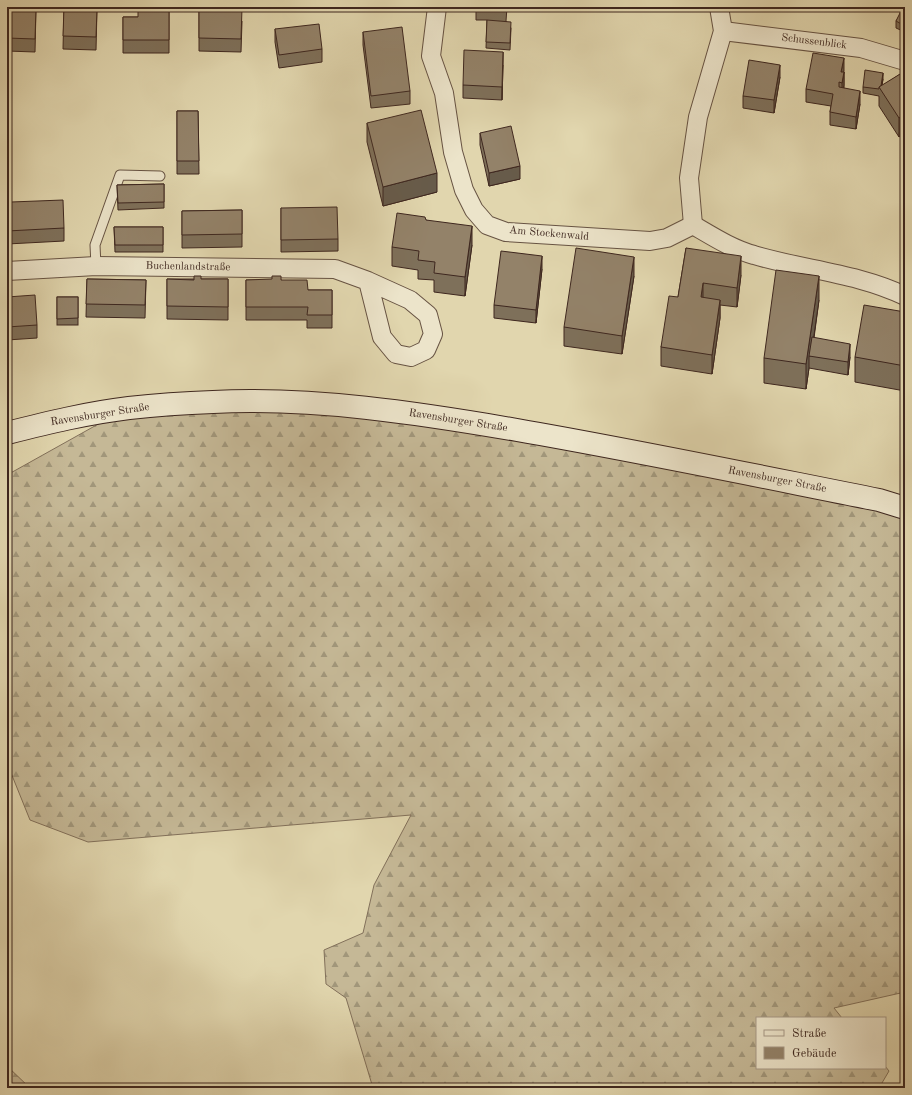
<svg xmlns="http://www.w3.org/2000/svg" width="912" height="1095" font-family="'Old Standard TT',serif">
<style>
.forest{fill:url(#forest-firs);stroke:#82705a}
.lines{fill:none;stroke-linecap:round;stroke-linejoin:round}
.service-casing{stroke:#675343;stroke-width:11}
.minor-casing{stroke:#675343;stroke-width:20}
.secondary-casing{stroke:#3e271f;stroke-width:24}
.service{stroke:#ece4ca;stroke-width:9}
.minor{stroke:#ece4ca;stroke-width:18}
.secondary{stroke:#ece4ca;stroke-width:22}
.wall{fill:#7e705a;stroke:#3e271f}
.shaded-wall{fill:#675b4a;stroke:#3e271f}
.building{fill:#938269;stroke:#3e271f}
.labels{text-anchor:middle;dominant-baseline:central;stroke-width:4;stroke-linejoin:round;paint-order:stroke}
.street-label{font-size:11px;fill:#3e271f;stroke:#ece4ca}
</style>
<defs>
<pattern id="forest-firs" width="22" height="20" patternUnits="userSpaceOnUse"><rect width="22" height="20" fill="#c5b896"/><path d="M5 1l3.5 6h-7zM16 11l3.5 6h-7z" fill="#a1967a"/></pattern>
</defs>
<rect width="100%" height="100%" fill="#e1d6ae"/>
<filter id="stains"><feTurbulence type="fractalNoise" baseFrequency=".005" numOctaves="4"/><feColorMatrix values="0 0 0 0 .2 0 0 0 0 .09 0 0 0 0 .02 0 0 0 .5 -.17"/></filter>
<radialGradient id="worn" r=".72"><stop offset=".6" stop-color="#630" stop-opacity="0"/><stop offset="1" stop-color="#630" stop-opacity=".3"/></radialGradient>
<g class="forest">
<polygon points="345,406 905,506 905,992 834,1008 842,1018 757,1018 757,1068 885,1068 885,1066 889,1071 879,1088 373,1088 346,998 326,984 324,950 363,933 374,885 411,815 88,842 30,820 7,763 7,475 127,408"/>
<polygon points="7,1066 30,1088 7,1088"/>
</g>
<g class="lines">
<g class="service-casing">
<polyline id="service" points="96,266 95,245 120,175 160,176"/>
</g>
<g class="minor-casing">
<g id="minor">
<polyline points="437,7 431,56 444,93 453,152 464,190 474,210 487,225 506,232 650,241 667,238 693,225"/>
<polyline points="723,31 861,48 905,61"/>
<path d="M 693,225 C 712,236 732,249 754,255 C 804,270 857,273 905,296"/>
<polyline points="693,225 689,178 698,117 723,31 719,7"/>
<polyline points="7,271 96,266 335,269 368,281 410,300 428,315 433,334 426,350 411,357 396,354 382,337 368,281"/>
</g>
</g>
<g class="secondary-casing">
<path id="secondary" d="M 7,433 C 47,423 87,413 129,408 C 156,405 185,403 213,402 C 313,397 418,413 517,430 C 638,451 758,476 879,500 L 905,508"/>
</g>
<use href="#service" class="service"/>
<use href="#minor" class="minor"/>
<use href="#secondary" class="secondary"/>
</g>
<g class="wall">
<polygon points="64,7 97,8 96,50 63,49"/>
<polygon points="199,7 242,21 241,52 199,51"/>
<polygon points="476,7 507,7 506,21 511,28 510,50 486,48 487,20 476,20"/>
<polygon points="905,7 905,32 896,28 896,21"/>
<polygon points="7,8 36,8 35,52 7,51"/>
<polygon points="169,8 169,53 123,53 123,17 138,17"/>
<polygon points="275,29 322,49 322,62 279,68 275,42"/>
<polygon points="363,32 410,91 410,104 371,108 363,45"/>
<polygon points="503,65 502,100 463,98 463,85"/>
<polygon points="905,71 899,137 879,106 879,96 863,93 863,87 883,79 882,86"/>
<polygon points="844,72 844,88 860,104 856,129 830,125 830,112 831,106 806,102 806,89"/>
<polygon points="780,77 774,113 743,108 743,96"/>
<polygon points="177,111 198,111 199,174 177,174"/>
<polygon points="367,123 437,192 383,206 367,142"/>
<polygon points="480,133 520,179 489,186 480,145"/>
<polygon points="164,184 164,208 118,210 117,185"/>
<polygon points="7,189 11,202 64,228 64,241 7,244"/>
<polygon points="281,208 338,239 338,251 281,252"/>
<polygon points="242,210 242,247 182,248 182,211"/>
<polygon points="426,220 472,245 465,296 434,292 434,280 418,279 418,270 392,266 392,247"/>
<polygon points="114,227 163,227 163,252 115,252"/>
<polygon points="686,248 741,275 737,307 720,305 720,318 712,374 661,366 661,347 678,297"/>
<polygon points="542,269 536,323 494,318 494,305"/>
<polygon points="634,276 622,354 564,346 564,327"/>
<polygon points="87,279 146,280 145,318 86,317"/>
<polygon points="167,279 228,279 228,320 167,319"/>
<polygon points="246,280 281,280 308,290 332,290 332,328 307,328 307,320 246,320"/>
<polygon points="7,297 37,325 37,338 7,340"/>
<rect x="57" y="297" width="21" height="28"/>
<polygon points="819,300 814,338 850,357 848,375 809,368 806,389 764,383 764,358"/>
<polygon points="905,312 905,391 855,382 855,357"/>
</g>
<g class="shaded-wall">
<polygon points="503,52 503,65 502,100 502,87"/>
<polygon points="844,58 844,71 842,83 841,72"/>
<polygon points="780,65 780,77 774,113 774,100"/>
<polygon points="844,72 844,85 842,96 842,83"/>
<polygon points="883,73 883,79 881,90 881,89"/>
<polygon points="860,91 860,104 856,129 856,117"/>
<polygon points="905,114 905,133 899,137 899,118"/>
<polygon points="520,166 520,179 489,186 489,173"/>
<polygon points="437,173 437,192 383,206 383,187"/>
<polygon points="472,226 472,245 465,296 465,277"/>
<polygon points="542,256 542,269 536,323 536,310"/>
<polygon points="741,256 741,275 737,307 737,288"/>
<polygon points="634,257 634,276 622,354 622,336"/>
<polygon points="819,276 819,300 811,356 809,356 809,368 806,389 806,364"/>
<polygon points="703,283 703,302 701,297"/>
<polygon points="720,300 720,318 712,374 712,355"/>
<polygon points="850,344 850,357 848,375 848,362"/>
</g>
<g class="building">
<polygon points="64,7 97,8 96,37 63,36"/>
<polygon points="199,7 242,8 241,39 199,38"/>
<polygon points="476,7 506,7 506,8"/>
<polygon points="903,7 905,7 905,26 896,21"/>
<polygon points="7,8 36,8 35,39 7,38"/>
<polygon points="138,8 169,8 169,40 123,40 123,17 138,17"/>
<polygon points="487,20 511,22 510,43 486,42"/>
<polygon points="319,24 322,49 279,55 275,29"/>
<polygon points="402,27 410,91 371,96 363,32"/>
<polygon points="464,50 503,52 502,87 463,85"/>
<polygon points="813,53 844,58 841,72 844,72 842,83 839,82 839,87 860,91 856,117 830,112 833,94 806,89"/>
<polygon points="749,60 780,65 774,100 743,96"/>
<polygon points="865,70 883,73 881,86 879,87 879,89 863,87"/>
<polygon points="905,71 905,114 899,118 879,87"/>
<polygon points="421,110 437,173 383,187 367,123"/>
<polygon points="177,111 198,111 199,161 177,161"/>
<polygon points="511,126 520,166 489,173 480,133"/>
<polygon points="164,184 164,202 118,203 117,185"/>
<polygon points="7,189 10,189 11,202 63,200 64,228 7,231"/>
<polygon points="337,207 338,239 281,240 281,208"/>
<polygon points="242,210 242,234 182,235 182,211"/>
<polygon points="397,213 425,217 426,220 472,226 465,277 434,273 435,262 418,260 419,251 392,247"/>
<polygon points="114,227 163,227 163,245 115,245"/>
<polygon points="576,248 634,257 622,336 564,327"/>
<polygon points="686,248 741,256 737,288 703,283 701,297 720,300 712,355 661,347 669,296 678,297"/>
<polygon points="501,251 542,256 536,310 494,305"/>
<polygon points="776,270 819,276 806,364 764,358"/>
<polygon points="194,276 201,276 201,279 228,279 228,307 167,306 167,279 194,280"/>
<polygon points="272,276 281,276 281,280 307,280 308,290 332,290 332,315 307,315 308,307 246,307 246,280 272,279"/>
<polygon points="87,279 146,280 145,305 86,304"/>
<polygon points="35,295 37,325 7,327 7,297"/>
<polygon points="57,297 78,297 78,318 57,319"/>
<polygon points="864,305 905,312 905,366 855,357"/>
<polygon points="812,337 850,344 848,362 809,356"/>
</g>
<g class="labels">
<g class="street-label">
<text transform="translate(814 42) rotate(7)">Schussenblick</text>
<text transform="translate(549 234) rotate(5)">Am Stockenwald</text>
<text transform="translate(188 267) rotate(1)">Buchenlandstraße</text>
<text transform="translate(100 415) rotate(-9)">Ravensburger Straße</text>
<text transform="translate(458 421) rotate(9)">Ravensburger Straße</text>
<text transform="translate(777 480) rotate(11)">Ravensburger Straße</text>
</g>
</g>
<rect width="912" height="1095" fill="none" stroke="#e1d6ae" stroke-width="24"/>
<rect x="8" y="8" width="896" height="1079" fill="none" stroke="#3e271f" stroke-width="2"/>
<rect x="12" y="12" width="888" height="1071" fill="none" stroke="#3e271f"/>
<rect x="756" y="1017" width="130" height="52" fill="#ece4ca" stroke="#a69886"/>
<rect x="764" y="1030" width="20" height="6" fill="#ece4ca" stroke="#a69886"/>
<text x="792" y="1037" font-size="12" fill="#3e271f">Straße</text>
<rect x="764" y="1047" width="20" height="12" fill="#938269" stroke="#a69886"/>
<text x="792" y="1057" font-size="12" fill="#3e271f">Gebäude</text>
<rect width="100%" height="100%" filter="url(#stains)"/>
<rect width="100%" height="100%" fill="url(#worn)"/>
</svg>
